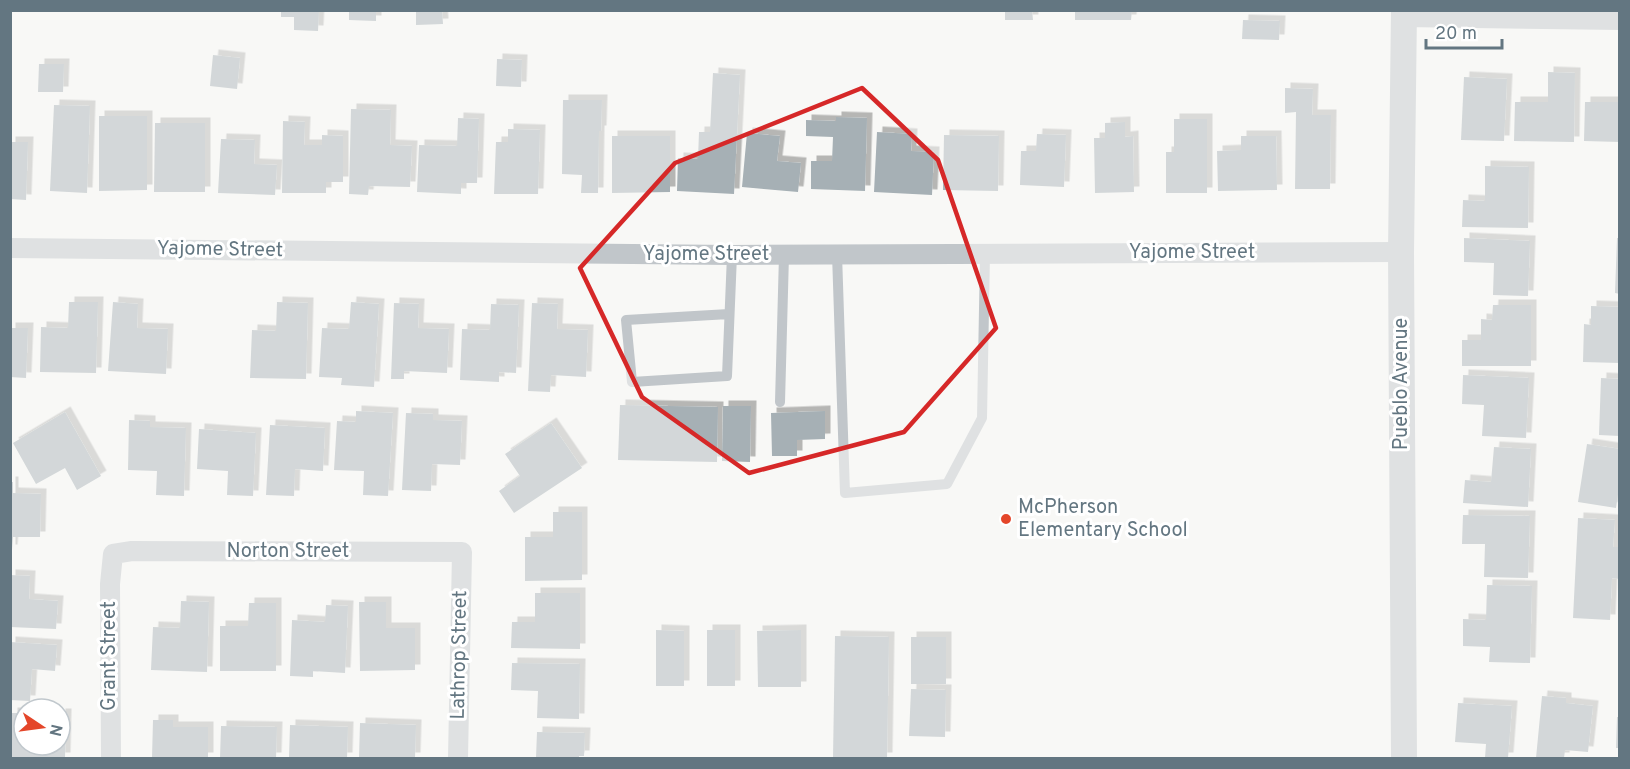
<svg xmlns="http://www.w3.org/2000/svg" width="1630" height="769" font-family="Overpass,sans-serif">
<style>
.building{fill:#a6b0b5;filter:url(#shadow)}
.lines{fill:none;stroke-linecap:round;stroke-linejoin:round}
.service{stroke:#c1c6ca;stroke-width:10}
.minor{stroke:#c1c6ca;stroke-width:20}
.tertiary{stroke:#c1c6ca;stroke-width:26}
.marked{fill:none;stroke:#d62828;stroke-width:4.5;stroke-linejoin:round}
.poi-dot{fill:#e4462a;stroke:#fff;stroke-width:2}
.labels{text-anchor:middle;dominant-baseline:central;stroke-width:6;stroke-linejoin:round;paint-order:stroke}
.street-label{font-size:20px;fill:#637681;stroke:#fff}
.poi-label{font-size:20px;fill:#637681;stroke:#fff;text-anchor:start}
</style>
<defs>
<filter id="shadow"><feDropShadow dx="5.5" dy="-5.5" stdDeviation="0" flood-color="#0004"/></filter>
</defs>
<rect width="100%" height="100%" fill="#f8f8f6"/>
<g class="building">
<polygon points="281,10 319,10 318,31 294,30 294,17 281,17"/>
<polygon points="349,10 376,10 376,21 349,20"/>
<polygon points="416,10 442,10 443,24 416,25"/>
<polygon points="1005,10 1032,10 1033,20 1005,20"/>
<polygon points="1075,10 1132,10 1131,20 1075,20"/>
<polygon points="1243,20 1280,21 1279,40 1242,39"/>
<polygon points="213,55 240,58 237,89 210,86"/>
<polygon points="497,59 522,60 521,87 496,86"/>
<polygon points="39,64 64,64 63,92 38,92"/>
<polygon points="1548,72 1575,73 1574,142 1514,141 1515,102 1548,102"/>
<polygon points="713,73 740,75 734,194 677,191 678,158 698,159 699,132 710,132"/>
<polygon points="1464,77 1507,79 1504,141 1461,140"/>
<polygon points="1285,88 1313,89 1312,115 1331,115 1330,189 1295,189 1296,112 1285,113"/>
<polygon points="563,100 602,100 601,131 599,131 598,193 581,193 582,175 562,174"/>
<polygon points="1585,102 1620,102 1620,142 1584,141"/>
<polygon points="54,105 90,106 87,193 50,191"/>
<polygon points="351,109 391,110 390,145 412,146 410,187 369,186 368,195 349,194"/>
<polygon points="99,116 147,116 147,190 99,191"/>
<polygon points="836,117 867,118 865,191 811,189 811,161 832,161 833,137 806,136 806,120 836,121"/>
<polygon points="458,118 479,119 477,183 461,183 461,194 417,192 419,145 457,146"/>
<polygon points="1174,119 1207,119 1207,193 1166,193 1166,152 1174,152"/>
<polygon points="283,121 305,122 304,145 322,145 322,135 343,136 343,182 326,182 326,193 282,193"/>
<polygon points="1125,122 1125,137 1133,136 1134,192 1095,193 1094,138 1105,138 1105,123"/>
<polygon points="155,123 205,123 205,192 154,192"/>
<polygon points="508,129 540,130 538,194 494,194 496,142 508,142"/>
<polygon points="877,132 912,134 911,151 934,152 932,195 874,192"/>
<polygon points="747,133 780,136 777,161 801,163 798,192 742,187"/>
<polygon points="1037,134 1066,135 1064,187 1020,185 1021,151 1036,151"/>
<polygon points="944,135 999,136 998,191 943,190"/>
<polygon points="612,136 670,136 670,192 612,193"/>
<polygon points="1241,136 1276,136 1277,190 1218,191 1217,151 1241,150"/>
<polygon points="221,139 255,140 254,164 277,165 275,195 218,193"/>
<polygon points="10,142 28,142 26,200 10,199"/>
<polygon points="1485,166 1529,167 1528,228 1462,227 1463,200 1485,201"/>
<polygon points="1464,238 1530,241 1528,296 1493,295 1494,263 1464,262"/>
<polygon points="1617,238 1620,238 1620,294 1615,293"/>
<polygon points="69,302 98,302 96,373 40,372 41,327 68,328"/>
<polygon points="113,302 138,304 137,328 168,329 166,374 108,371"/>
<polygon points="277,302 308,303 306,379 250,378 252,330 276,331"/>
<polygon points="351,302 379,304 374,387 341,385 342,378 319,377 322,328 349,329"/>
<polygon points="394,303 419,304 418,328 449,329 447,373 404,371 404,379 391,379"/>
<polygon points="532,303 558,304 557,329 588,330 586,377 551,375 550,392 528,391"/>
<polygon points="491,304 519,305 516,373 499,372 499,382 460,380 462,329 490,330"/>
<polygon points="1493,305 1531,305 1531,366 1462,366 1462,340 1481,340 1481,319 1492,320"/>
<polygon points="1591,306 1620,307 1620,363 1583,362 1584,324 1591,325"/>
<polygon points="10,328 28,328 26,378 10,377"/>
<polygon points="1463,375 1529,378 1526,438 1482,436 1484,405 1462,404"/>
<polygon points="1601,378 1620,379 1620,436 1599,435"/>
<polygon points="620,405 718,407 717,462 618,460"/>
<polygon points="723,406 751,406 750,462 722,461"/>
<polygon points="356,411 393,413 388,496 363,495 364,471 334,470 337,421 356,422"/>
<polygon points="825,411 825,439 797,440 797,456 772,456 771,413"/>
<polygon points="65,412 101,476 77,490 65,468 36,484 13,443"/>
<polygon points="406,413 433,414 433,420 462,421 460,465 432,464 431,491 402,490"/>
<polygon points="129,420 150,421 150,427 186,428 184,496 156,495 157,471 128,470"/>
<polygon points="551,423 582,468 514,513 499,491 520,476 505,454"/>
<polygon points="270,425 325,428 323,471 295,469 294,496 266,495"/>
<polygon points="199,429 256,433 253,496 227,495 228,471 197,469"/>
<polygon points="1587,444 1620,449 1620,481 1616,508 1578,502"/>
<polygon points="1494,447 1531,449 1528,507 1463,503 1465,480 1491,482"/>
<polygon points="10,482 13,482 13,493 41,494 40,537 13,537 12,550 10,550"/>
<polygon points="553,512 582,512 582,580 525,581 525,537 553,537"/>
<polygon points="1463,515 1530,516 1528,578 1484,577 1485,544 1462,544"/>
<polygon points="1578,518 1615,520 1613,547 1620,547 1620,579 1612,578 1610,620 1573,618"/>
<polygon points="10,575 30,576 29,599 58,601 56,629 10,627"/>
<polygon points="1487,585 1532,586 1530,663 1489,662 1490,647 1463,646 1463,619 1486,620"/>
<polygon points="535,593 580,593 580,649 511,648 512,622 535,622"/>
<polygon points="181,601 209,602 207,672 151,670 153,627 180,628"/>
<polygon points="359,602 386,602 386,628 415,628 415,670 360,671"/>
<polygon points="249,603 276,603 276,671 220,671 220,626 248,626"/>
<polygon points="326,605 348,606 345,673 313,671 313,677 290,676 292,620 325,622"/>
<polygon points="656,630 684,631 684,686 656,686"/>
<rect x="707" y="630" width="28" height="56"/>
<polygon points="801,630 801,687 758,687 757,631"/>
<polygon points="835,636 889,637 887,758 833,758"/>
<rect x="911" y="637" width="35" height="47"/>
<polygon points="10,642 57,645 55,671 32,669 30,701 10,700"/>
<polygon points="512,663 580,664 579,719 537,718 538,691 511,690"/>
<polygon points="911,689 946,690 945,737 909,736"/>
<polygon points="1542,696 1566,698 1566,703 1593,706 1588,752 1565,750 1564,758 1536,758"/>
<polygon points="1458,703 1512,706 1508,758 1485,758 1486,744 1455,742"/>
<polygon points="12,713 24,713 24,745 60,745 60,714 66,714 65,758 11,758"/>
<polygon points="1617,717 1620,717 1620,748 1616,748"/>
<polygon points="153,720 173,720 173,727 208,727 208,758 152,758"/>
<polygon points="360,723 416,725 415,758 359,758"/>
<polygon points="290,725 348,727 347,758 289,758"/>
<polygon points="221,726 277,727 276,758 220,758"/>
<polygon points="537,732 585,733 584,756 579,756 579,758 536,758"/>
</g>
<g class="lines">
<g class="service">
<polyline points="837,254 845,493 947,484 982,418 985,254"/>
<polyline points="729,314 626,320 632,382 727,376 732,255"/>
<polyline points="780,402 784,255"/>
</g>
<g class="minor">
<polyline points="1403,17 1620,20"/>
<polyline points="10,248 732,255 1401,252"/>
<polyline points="111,758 110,584 113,554 132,551 462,552 458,758"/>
</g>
<polyline class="tertiary" points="1404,10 1401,252 1404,758"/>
</g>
<path d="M0 0H1630V769H0ZM 862,88 L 938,160 L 996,328 L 904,432 L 749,473 L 642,397 L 580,268 L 675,163 Z" fill="#f8f8f6" fill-opacity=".55" fill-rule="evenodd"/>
<path class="marked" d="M 862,88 L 938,160 L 996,328 L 904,432 L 749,473 L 642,397 L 580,268 L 675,163 Z"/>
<circle class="poi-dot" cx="1006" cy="519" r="6"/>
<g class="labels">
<g class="street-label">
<text transform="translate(220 250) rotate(1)">Yajome Street</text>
<text x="1192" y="253">Yajome Street</text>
<text x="706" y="255">Yajome Street</text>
<text transform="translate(1402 384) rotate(-90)">Pueblo Avenue</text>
<text x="288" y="552">Norton Street</text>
<text transform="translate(460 655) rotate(-89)">Lathrop Street</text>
<text transform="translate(110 656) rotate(-90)">Grant Street</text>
</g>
<g class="poi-label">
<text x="1018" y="508">McPherson<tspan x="1018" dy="23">Elementary School</tspan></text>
</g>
</g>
<rect width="1630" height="769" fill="none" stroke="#637681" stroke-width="24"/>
<g transform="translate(42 727) rotate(103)"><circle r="28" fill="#ffffff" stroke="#c1c8cd" stroke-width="1.5"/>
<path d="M0-4.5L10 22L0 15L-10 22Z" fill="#e4462a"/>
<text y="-9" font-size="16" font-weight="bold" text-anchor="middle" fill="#637681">N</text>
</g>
<path d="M1426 39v9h76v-9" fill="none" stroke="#637681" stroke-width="3"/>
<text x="1435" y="39" font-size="18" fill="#637681" stroke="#ffffff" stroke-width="4.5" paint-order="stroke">20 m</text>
</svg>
